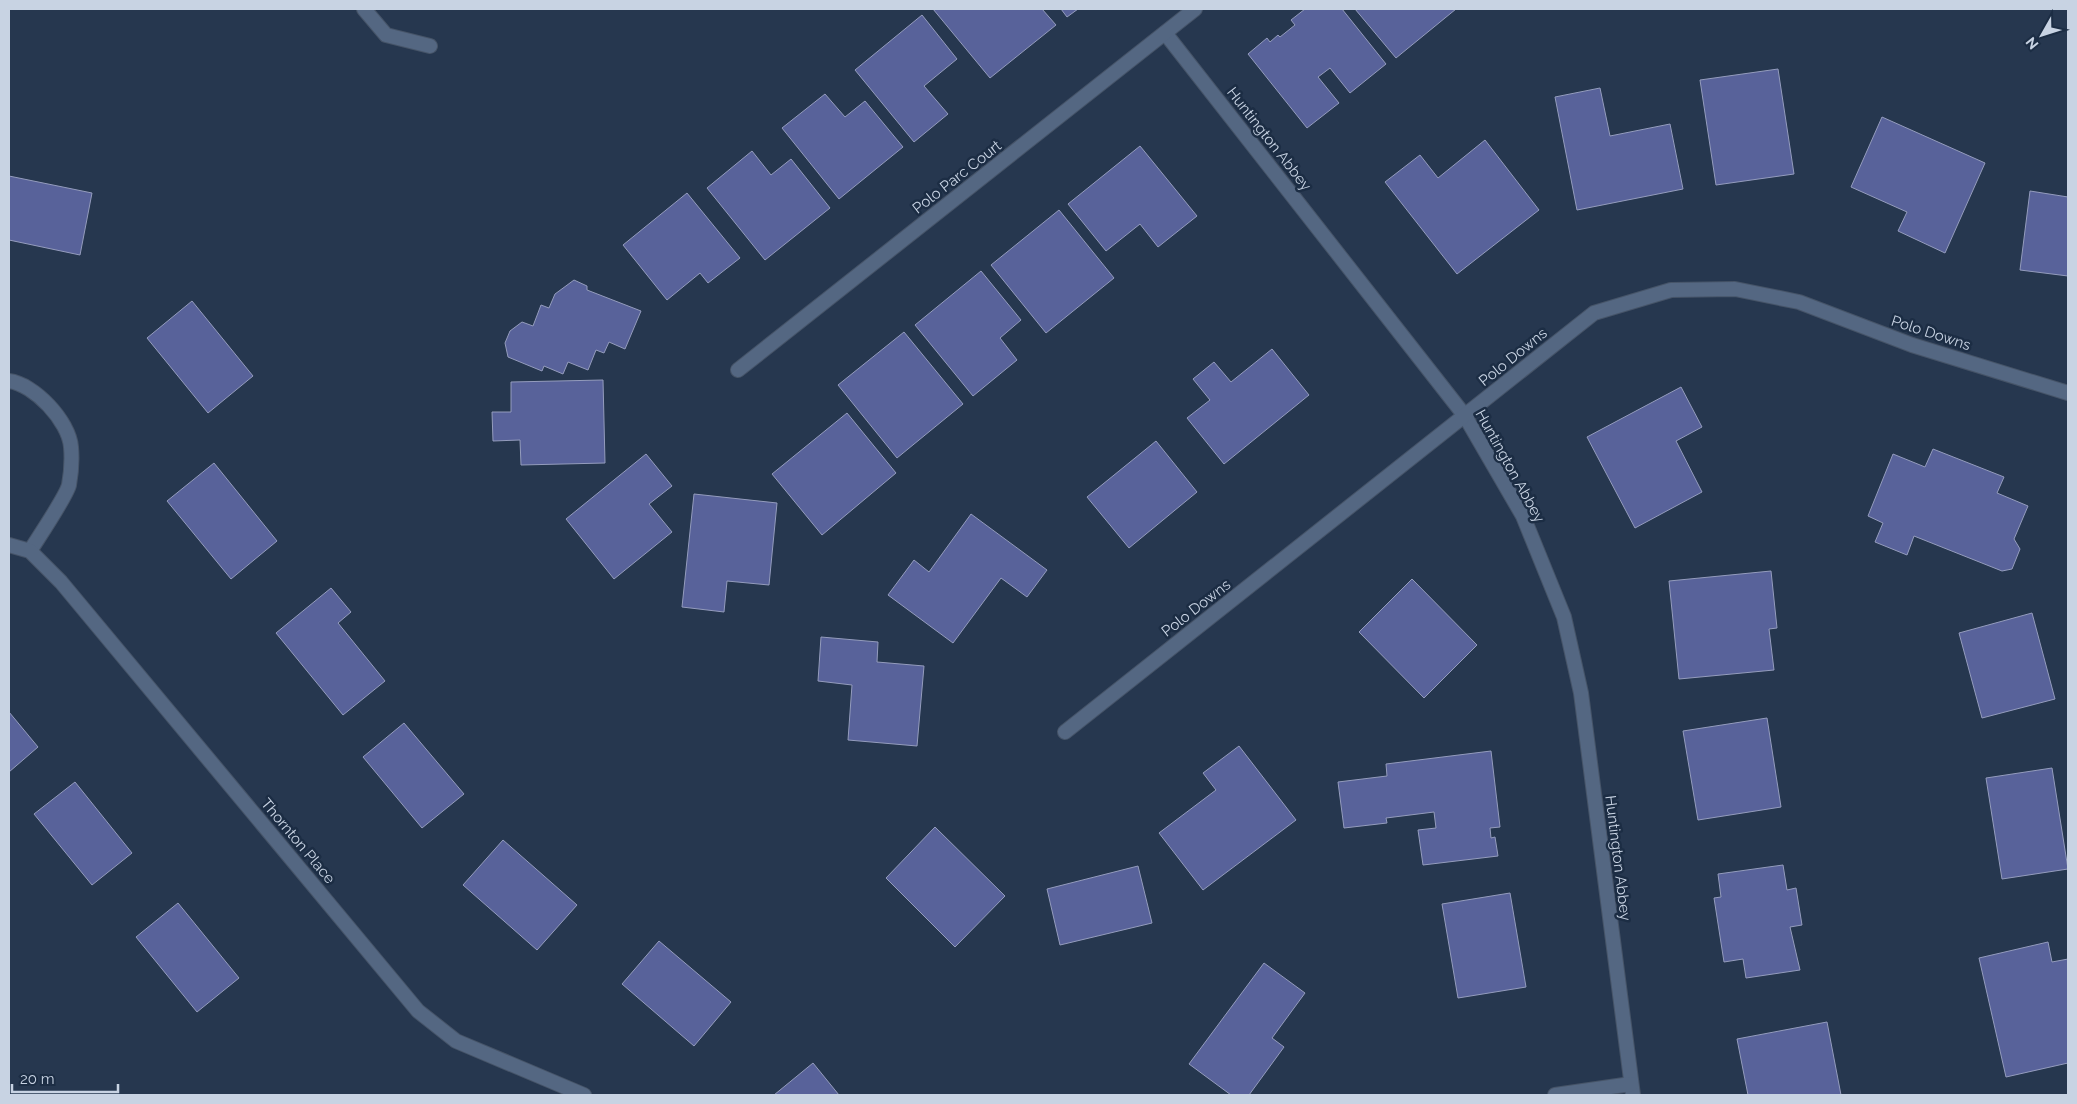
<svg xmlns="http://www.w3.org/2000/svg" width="2077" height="1104" font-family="Raleway,sans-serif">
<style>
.building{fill:#58629a;stroke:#949cbd}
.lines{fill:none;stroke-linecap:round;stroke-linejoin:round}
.minor-casing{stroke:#465468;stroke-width:16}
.minor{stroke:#546782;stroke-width:14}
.labels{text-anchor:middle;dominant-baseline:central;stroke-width:5;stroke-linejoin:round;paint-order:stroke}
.street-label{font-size:15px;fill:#c8d3e3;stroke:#1c2d44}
</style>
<rect width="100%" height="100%" fill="#26374f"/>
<g class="building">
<polygon points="933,9 1042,9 1056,25 990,78"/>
<polygon points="1061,9 1078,9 1067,17"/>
<polygon points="1305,9 1342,9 1386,64 1350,93 1330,68 1318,77 1339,103 1307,128 1248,54 1267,38 1270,42 1278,35 1280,37 1295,25 1291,20"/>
<polygon points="1355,9 1456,9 1396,58"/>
<polygon points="922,15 957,59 924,86 948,114 914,142 855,70"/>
<polygon points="1778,69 1794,174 1716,185 1700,80"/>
<polygon points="1600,88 1610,136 1670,124 1683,189 1577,210 1555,97"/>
<polygon points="825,94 845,117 865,101 903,147 839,199 782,128"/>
<polygon points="1882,117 1985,163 1945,253 1898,231 1907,212 1851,187"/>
<polygon points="1485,140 1539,210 1457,274 1385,182 1420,155 1438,178"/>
<polygon points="1140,146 1197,216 1158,247 1140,224 1106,251 1068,204"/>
<polygon points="752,151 771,175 791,159 830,208 765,260 707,188"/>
<polygon points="9,176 92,193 80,255 9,240"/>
<polygon points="2030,191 2068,197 2068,276 2020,270"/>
<polygon points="687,193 740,258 708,283 700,273 667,300 623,245"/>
<polygon points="1059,210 1114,278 1046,333 991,265"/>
<polygon points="981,271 1021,320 1000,338 1017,360 973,396 915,325"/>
<polygon points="574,280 587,286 587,290 641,311 625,349 609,342 604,353 596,350 588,370 568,362 563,374 544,366 542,371 508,357 505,343 510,331 522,322 533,326 541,305 549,308 555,294"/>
<polygon points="192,301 253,376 208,413 147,338"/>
<polygon points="904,332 963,404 897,458 838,385"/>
<polygon points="1272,349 1309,395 1224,464 1187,418 1210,400 1193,379 1214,362 1231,382"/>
<polygon points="603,380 605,463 521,465 520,440 493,441 492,412 511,412 511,382"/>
<polygon points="1681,387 1702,427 1676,441 1702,492 1635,528 1587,437"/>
<polygon points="847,413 896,473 822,535 772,474"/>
<polygon points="1156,441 1197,492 1129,548 1087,497"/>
<polygon points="1933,449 2004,477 1997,493 2028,506 2014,539 2020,549 2012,569 2002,571 1914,536 1907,555 1875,542 1883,523 1868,516 1893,454 1925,467"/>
<polygon points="646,454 672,486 649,504 672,532 614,579 566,519"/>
<polygon points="214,463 277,541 231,579 167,501"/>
<polygon points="694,494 777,503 769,585 727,581 724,612 682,607"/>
<polygon points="971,514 1047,570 1027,597 1001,578 953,643 888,595 914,560 929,572"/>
<polygon points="1771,571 1777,628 1769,629 1774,670 1679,679 1669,581"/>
<polygon points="1412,579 1477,645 1424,698 1359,632"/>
<polygon points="331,588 351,612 338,623 385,681 343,715 276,633"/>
<polygon points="2032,613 2055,699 1982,718 1959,633"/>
<polygon points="821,637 878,642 877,662 924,666 917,746 848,740 852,685 818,681"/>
<polygon points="9,712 38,747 9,772"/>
<polygon points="1767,718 1781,807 1698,820 1683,731"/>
<polygon points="404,723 464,794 422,828 363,757"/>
<polygon points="1239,746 1296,820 1203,890 1159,833 1216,790 1203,773"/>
<polygon points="1491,751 1500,827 1490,828 1491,838 1495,837 1498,856 1423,865 1418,830 1436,828 1434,812 1386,818 1387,823 1344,828 1338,782 1387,776 1386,764"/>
<polygon points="2052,768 2068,869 2002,879 1986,778"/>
<polygon points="75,782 132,853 92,885 34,814"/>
<polygon points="935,827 1005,896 955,947 886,878"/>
<polygon points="503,840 577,905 537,950 463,885"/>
<polygon points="1783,865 1787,890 1796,888 1802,925 1790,927 1800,970 1746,978 1743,959 1724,962 1714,898 1721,897 1718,874"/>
<polygon points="1138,866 1152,923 1060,945 1047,889"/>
<polygon points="1510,893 1526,987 1458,998 1442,904"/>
<polygon points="178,903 239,978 197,1012 136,937"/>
<polygon points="659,941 731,1002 694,1046 622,984"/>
<polygon points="2048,942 2052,962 2068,959 2068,1063 2006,1077 1979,958"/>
<polygon points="1264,963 1305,993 1272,1038 1284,1047 1249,1095 1231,1095 1189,1064"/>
<polygon points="1827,1022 1841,1095 1748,1095 1737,1039"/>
<polygon points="813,1063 839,1095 774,1095"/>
</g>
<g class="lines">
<g class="minor-casing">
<g id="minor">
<polyline points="364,9 386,35 430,46"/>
<polyline points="1165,33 1465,416 1523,516 1564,617 1581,693 1633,1095"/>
<polyline points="738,370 1195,9"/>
<path d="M 9,381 C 34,384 69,421 71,447 C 72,458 71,474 69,485 C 66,497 38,538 30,551"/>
<polyline points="9,545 30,551 61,582 418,1011 456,1041 584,1095"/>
<polyline points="1065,732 1594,313 1671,290 1735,289 1799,302 1912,345 2068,393"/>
<polyline points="1555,1095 1631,1084"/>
</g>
</g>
<use href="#minor" class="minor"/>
</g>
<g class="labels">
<g class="street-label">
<text transform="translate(1269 139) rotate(52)">Huntington Abbey</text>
<text transform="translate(957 177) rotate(-38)">Polo Parc Court</text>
<text transform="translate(1931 333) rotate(18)">Polo Downs</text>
<text transform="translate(1513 357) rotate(-39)">Polo Downs</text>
<text transform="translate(1510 466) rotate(61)">Huntington Abbey</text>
<text transform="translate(1196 608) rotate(-38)">Polo Downs</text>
<text transform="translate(298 841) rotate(50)">Thornton Place</text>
<text transform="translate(1618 858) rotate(83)">Huntington Abbey</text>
</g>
</g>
<rect width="2077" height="1104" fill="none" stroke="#c8d3e3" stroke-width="20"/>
<g transform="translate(2042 35) rotate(231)" stroke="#1c2d44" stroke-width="4" paint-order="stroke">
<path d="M0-4L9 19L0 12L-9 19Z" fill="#c8d3e3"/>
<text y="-8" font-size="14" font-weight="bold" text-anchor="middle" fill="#c8d3e3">N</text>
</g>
<path d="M12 1084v8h106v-8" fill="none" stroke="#c8d3e3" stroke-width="2.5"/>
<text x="20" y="1084" font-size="15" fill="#c8d3e3" stroke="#1c2d44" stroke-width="4" paint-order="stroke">20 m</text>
</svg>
